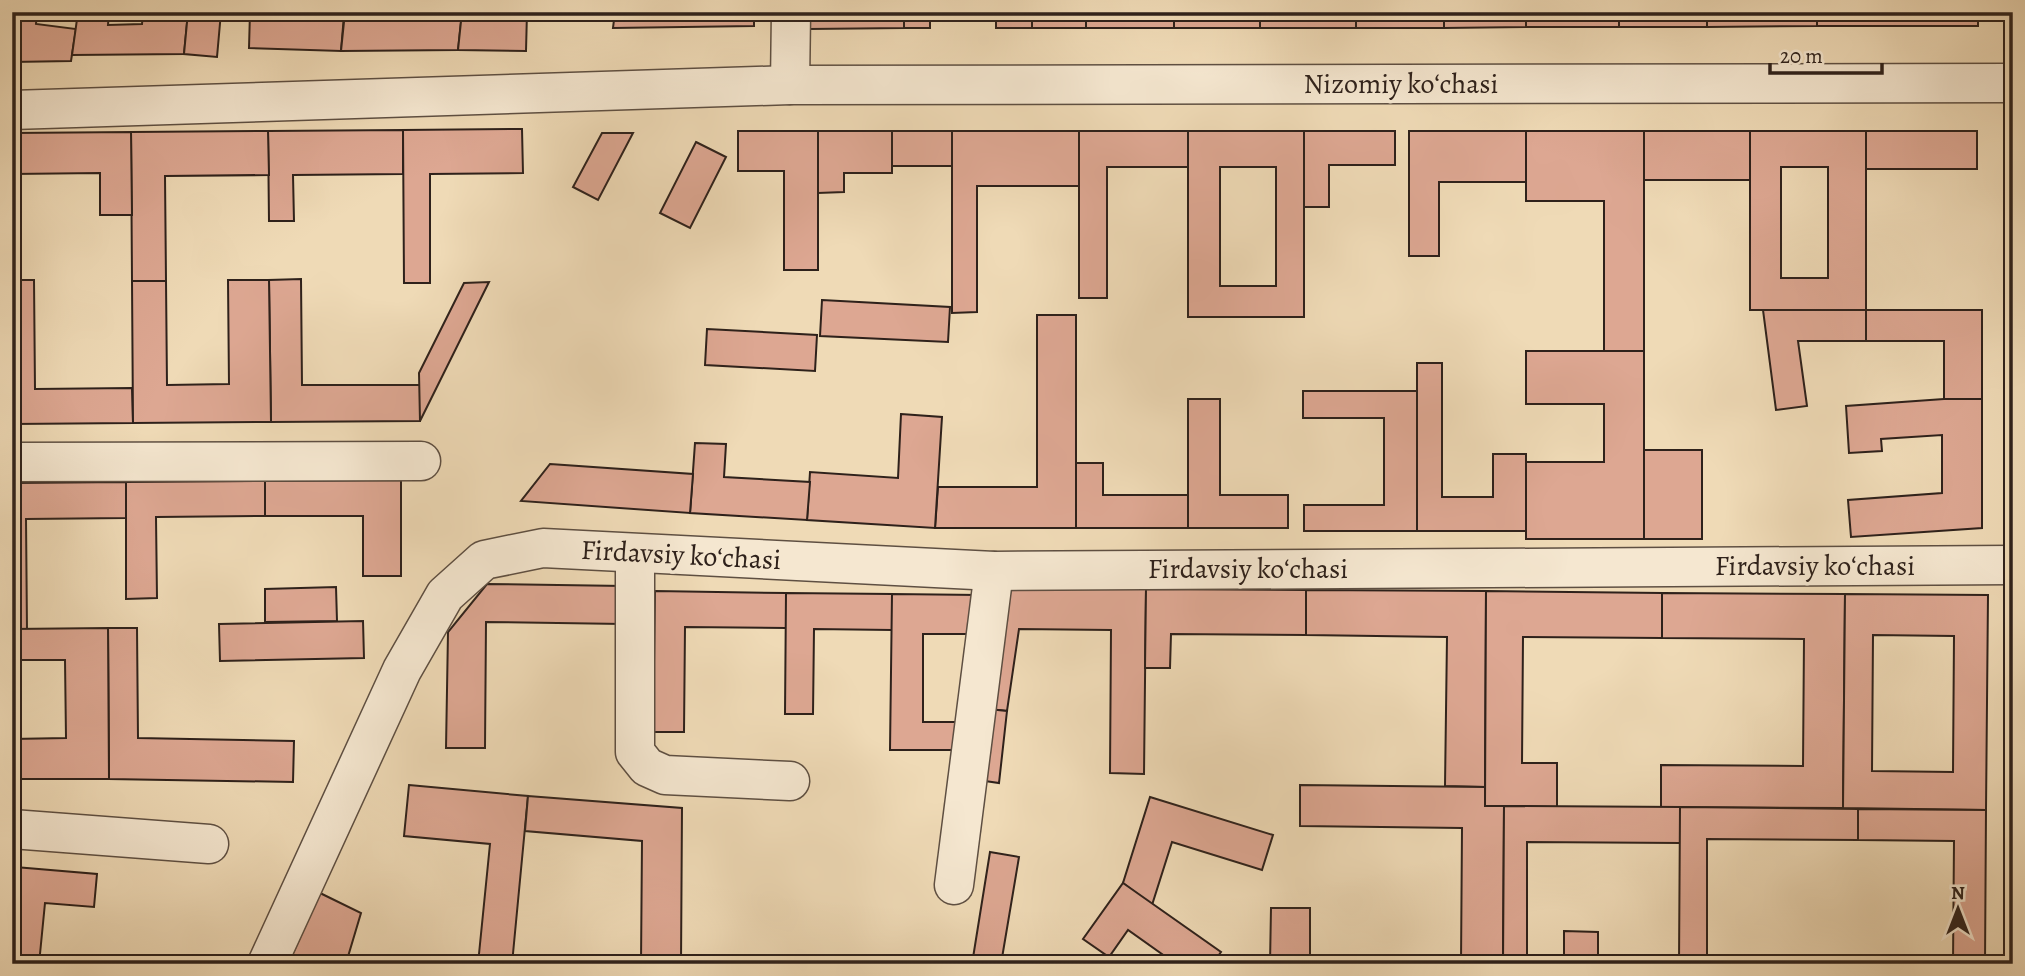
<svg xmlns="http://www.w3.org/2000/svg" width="2025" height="976" font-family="Alegreya,serif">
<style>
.building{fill:#dda792;stroke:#2e211b;stroke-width:2;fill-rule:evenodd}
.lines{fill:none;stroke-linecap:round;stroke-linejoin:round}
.minor-casing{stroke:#5e4f42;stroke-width:41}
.minor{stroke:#f5e7d0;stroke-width:38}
.labels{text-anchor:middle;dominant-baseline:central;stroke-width:7;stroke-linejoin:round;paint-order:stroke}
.street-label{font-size:28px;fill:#2e211b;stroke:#f5e7d0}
</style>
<rect width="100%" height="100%" fill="#efdab6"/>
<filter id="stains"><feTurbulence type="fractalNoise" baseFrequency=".00286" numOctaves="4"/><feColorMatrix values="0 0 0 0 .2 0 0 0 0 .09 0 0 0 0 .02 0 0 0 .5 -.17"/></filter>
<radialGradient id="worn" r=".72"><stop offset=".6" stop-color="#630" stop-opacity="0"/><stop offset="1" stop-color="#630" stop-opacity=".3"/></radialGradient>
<g class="building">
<polygon points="12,12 37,12 36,24 76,29 71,61 12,62"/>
<polygon points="78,12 109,12 108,25 142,24 143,12 188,12 184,54 72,55"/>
<polygon points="188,12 221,12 217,57 184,54"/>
<polygon points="250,12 344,15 341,51 249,48"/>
<polygon points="345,12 372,12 371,20 429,20 430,12 462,12 458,50 341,51"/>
<polygon points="462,12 527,12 526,51 458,50"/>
<polygon points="552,12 615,12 614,19 552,21"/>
<polygon points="615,12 754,12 754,26 613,28"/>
<polygon points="809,12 904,12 904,28 809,29"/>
<rect x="904" y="12" width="26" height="16"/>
<rect x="996" y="12" width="36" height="16"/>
<rect x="1032" y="12" width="54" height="16"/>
<rect x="1086" y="12" width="88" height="16"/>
<rect x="1174" y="12" width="86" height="16"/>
<rect x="1260" y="12" width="96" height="16"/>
<rect x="1356" y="12" width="88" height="16"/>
<polygon points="1444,12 1526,12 1526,27 1444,28"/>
<rect x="1526" y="12" width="93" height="15"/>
<rect x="1619" y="12" width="88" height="15"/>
<polygon points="1707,12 1817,12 1817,26 1707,27"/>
<rect x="1817" y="12" width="161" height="14"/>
<polygon points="522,129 523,173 430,174 430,283 404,283 403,130"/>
<polygon points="403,130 403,174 293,175 294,221 269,221 268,131"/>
<polygon points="268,131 269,175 165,176 166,281 132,281 131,132"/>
<polygon points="738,131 818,131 818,270 784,270 784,171 738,171"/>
<polygon points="818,131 892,131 892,173 844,173 844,192 818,193"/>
<rect x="892" y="131" width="60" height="35"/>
<polygon points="952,131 1079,131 1079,186 977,186 977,312 952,313"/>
<polygon points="1079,131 1188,131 1188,167 1107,167 1107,298 1079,298"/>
<path d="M 1188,131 L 1304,131 L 1304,317 L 1188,317 ZM 1220,167 L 1276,167 L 1276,286 L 1220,286 Z"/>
<polygon points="1304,131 1395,131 1395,165 1329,165 1329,207 1304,207"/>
<polygon points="1409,131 1526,131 1526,182 1439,182 1439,256 1409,256"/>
<polygon points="1526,131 1644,131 1644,351 1604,351 1604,201 1526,201"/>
<rect x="1644" y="131" width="106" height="49"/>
<path d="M 1750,131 L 1866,131 L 1866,310 L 1750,310 ZM 1781,167 L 1828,167 L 1828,278 L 1781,278 Z"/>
<rect x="1866" y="131" width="111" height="38"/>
<polygon points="131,132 132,215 100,215 100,173 12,174 12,133"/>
<polygon points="602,133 633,133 598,200 573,187"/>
<polygon points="696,142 726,157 690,228 660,213"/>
<polygon points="301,279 302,385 420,385 420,421 271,422 269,280"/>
<polygon points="12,280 34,280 35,389 132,388 133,423 12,424"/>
<polygon points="228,280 269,280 271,422 133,423 132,281 166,281 167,385 229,384"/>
<polygon points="489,282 420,421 419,373 464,283"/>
<polygon points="822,300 950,307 948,342 820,336"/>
<polygon points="1763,310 1866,310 1866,341 1798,341 1807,406 1776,410"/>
<polygon points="1866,310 1982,310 1982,399 1944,399 1944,341 1866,341"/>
<polygon points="1037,315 1076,315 1076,528 935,528 938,487 1037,487"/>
<polygon points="707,329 817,335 815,371 705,365"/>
<polygon points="1526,351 1644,351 1644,539 1526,539 1526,462 1604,462 1604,404 1526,404"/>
<polygon points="1417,363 1442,363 1442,497 1493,497 1493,454 1526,454 1526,531 1417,531"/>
<polygon points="1303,391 1417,391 1417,531 1304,531 1304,505 1384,505 1384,418 1303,418"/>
<polygon points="1188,399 1220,399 1220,495 1288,495 1288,528 1188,528"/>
<polygon points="1944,399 1982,399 1982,528 1851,537 1848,500 1942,493 1942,435 1881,439 1882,451 1849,453 1846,406"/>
<polygon points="901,414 942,417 935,528 807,520 810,472 898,478"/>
<polygon points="695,443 726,444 724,477 810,482 807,520 690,513"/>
<rect x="1644" y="450" width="58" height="89"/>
<polygon points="1076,463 1103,463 1103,495 1188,495 1188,528 1076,528"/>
<polygon points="550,464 693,474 690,513 521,501"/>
<polygon points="401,480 401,576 363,576 363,516 265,516 265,481"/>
<polygon points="265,481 265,516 156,517 157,598 126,599 126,482"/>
<polygon points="126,482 126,518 26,519 27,629 12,629 12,483"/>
<polygon points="487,584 624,586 623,624 486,622 485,748 446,748 448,632"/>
<polygon points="336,587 337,621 265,622 265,589"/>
<polygon points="996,588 1146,589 1144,774 1110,773 1111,630 1019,629 1007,711 979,708"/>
<polygon points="1146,589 1306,590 1306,635 1171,634 1170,668 1145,668"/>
<polygon points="1306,590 1486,591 1485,787 1445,786 1447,637 1306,635"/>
<polygon points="655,591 786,593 786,628 685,627 684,732 653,732"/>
<polygon points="1486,591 1662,593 1662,638 1523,637 1522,763 1557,763 1557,807 1485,806"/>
<polygon points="786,593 892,594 892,630 814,629 813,714 785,714"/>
<polygon points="1662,593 1845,594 1843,808 1661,807 1661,765 1803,766 1804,639 1662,638"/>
<polygon points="892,594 979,595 978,634 923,634 923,722 962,722 962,750 890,750"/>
<path d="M 1845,594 L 1988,595 L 1986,810 L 1843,808 ZM 1873,635 L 1954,636 L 1953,772 L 1872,771 Z"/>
<polygon points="363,621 364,658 220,661 219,624"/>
<polygon points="108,628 137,628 138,738 294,741 293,782 109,779"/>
<polygon points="108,628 109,779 12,779 12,739 66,738 65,660 12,660 12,629"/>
<polygon points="979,708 1007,711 999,783 971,779"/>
<polygon points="409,785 528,796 512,964 478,964 490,844 404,836"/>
<polygon points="1300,785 1485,787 1485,806 1504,806 1503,964 1461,964 1462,828 1300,826"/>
<polygon points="528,796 682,808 681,964 641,964 642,841 525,831"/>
<polygon points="1150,797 1273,835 1262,870 1172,842 1152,905 1123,883"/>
<polygon points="1504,806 1680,807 1680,843 1527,842 1527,964 1503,964"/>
<polygon points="1680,807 1858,809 1858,840 1707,839 1707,964 1679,964"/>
<polygon points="1858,809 1986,810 1985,964 1953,964 1954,841 1858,840"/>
<polygon points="990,852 1019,857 1001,964 972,964"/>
<polygon points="15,867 97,874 94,907 45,903 39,964 12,964"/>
<polygon points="1123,883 1221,952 1212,964 1176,964 1128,930 1109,957 1083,939"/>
<polygon points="320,893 361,913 347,960 387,964 288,964"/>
<polygon points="1271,908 1310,908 1310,964 1270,964"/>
<polygon points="1564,931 1598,932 1598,964 1564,964"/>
<polygon points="1743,962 1857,963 1857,964 1743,964"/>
</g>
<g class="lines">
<g class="minor-casing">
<g id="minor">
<polyline points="790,85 791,12"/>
<polyline points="12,110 790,85 2013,83"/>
<polyline points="12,462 421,461"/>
<polyline points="635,554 635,752 647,767 665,775 790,781"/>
<polyline points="12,829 209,844"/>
<polyline points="954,885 994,571"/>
<polyline points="267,964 402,670 445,595 484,560 543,548 994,571 2013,565"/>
</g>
</g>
<use href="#minor" class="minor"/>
</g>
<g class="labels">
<g class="street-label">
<text x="1401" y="84">Nizomiy koʻchasi</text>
<text transform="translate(681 555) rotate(3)">Firdavsiy koʻchasi</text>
<text x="1815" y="566">Firdavsiy koʻchasi</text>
<text x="1248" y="569">Firdavsiy koʻchasi</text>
</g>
</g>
<rect width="2025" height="976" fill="none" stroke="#efdab6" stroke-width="42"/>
<rect x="14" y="14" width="1997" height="948" fill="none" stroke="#2e211b" stroke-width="3.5"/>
<rect x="21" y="21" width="1983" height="934" fill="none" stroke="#2e211b" stroke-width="2"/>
<g transform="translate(1958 909)" stroke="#f5e7d0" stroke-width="5" paint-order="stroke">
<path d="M0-5L12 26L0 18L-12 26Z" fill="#2e211b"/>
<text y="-10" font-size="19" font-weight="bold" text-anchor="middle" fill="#2e211b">N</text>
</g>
<path d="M1770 63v10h112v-10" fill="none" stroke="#2e211b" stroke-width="3.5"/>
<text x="1780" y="63" font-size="21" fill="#2e211b" stroke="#f5e7d0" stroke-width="5" paint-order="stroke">20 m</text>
<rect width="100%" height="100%" filter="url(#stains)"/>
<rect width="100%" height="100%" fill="url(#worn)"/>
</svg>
